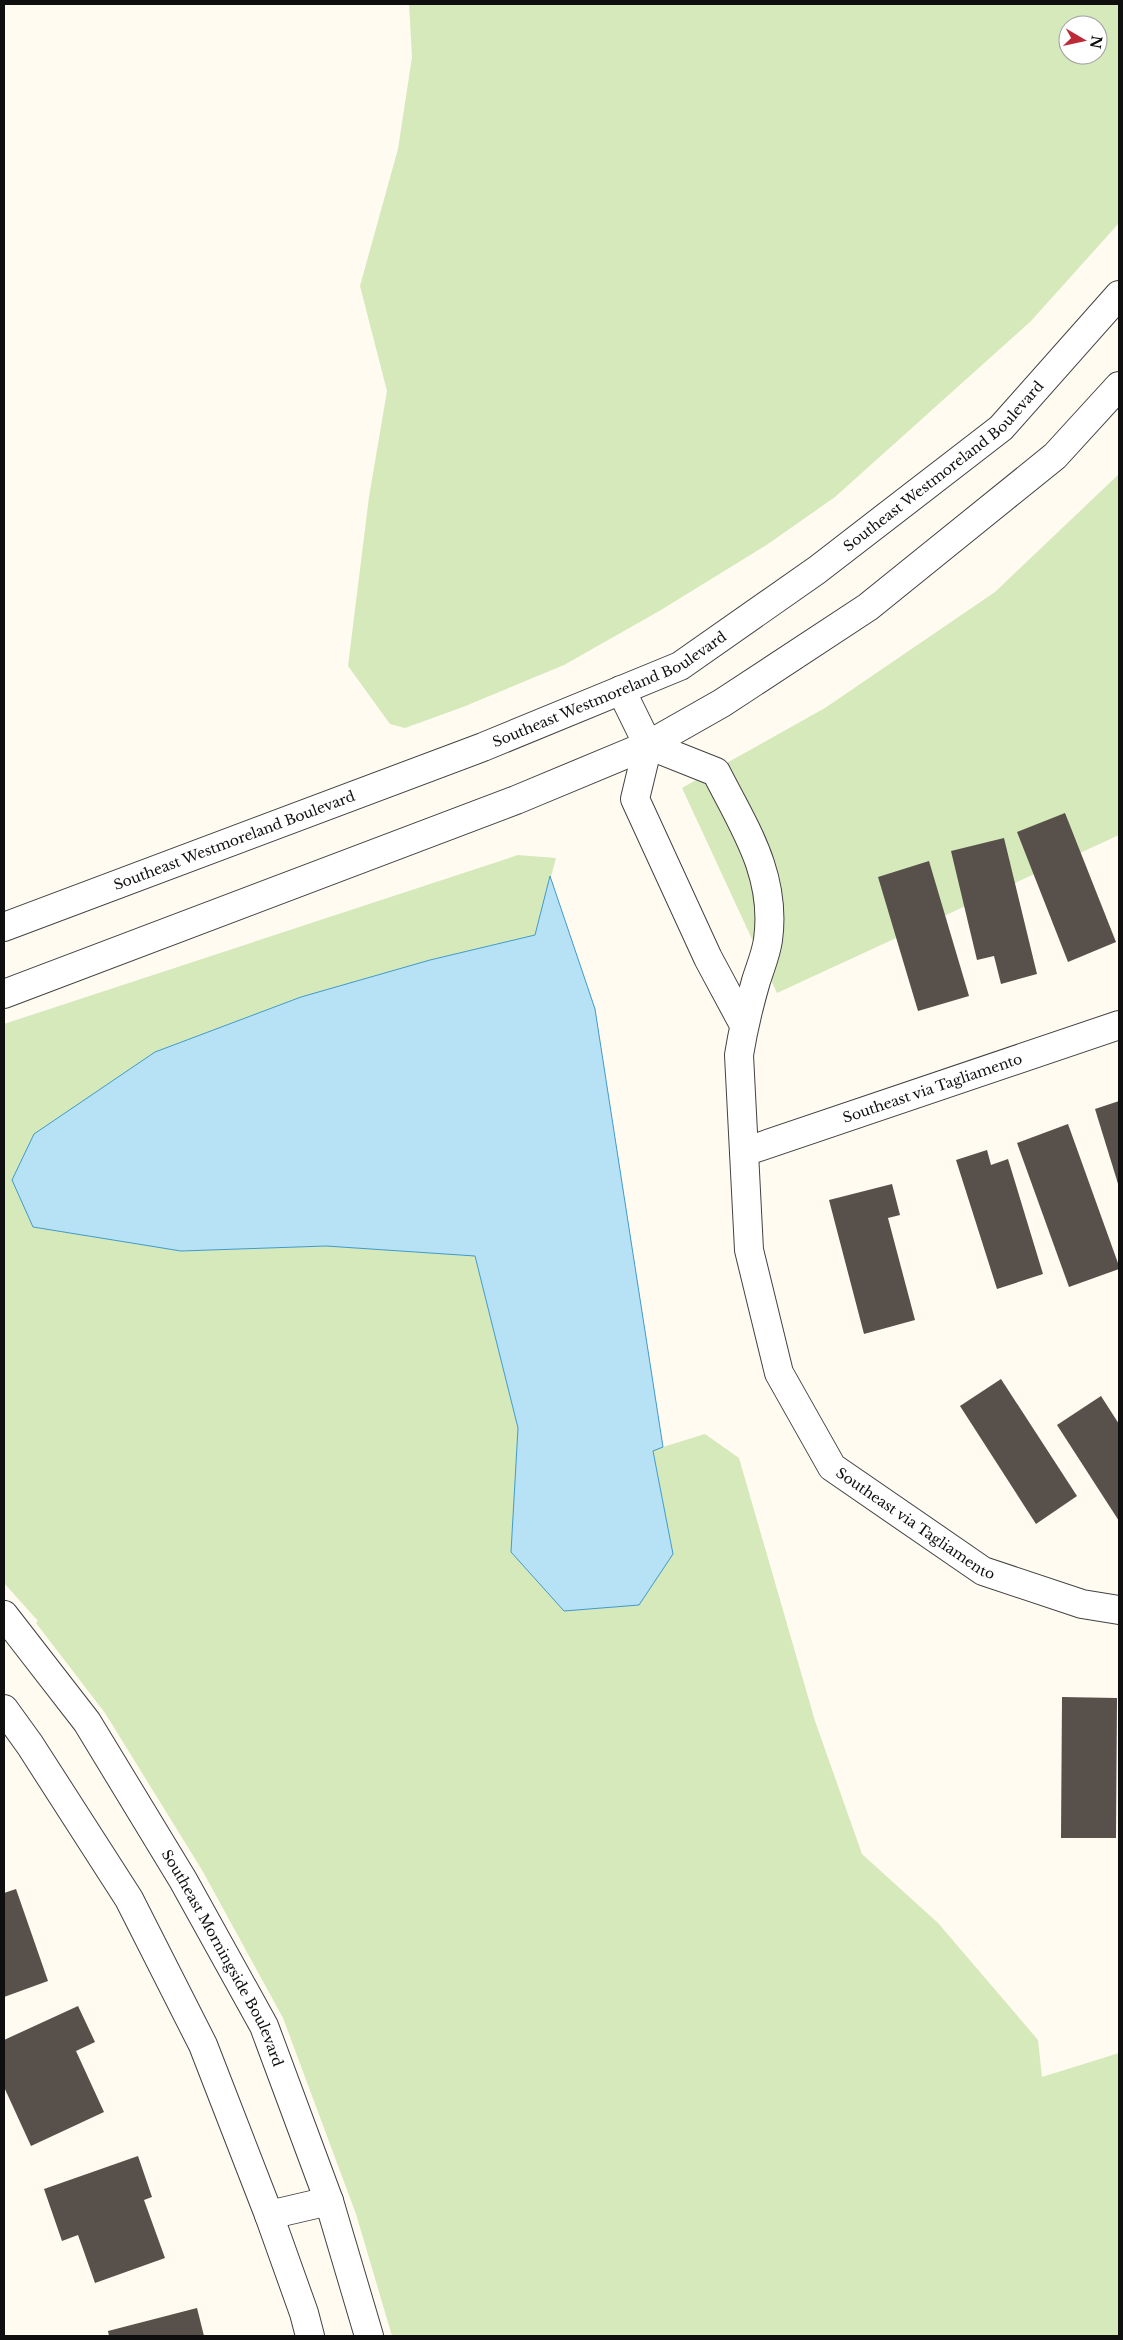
<svg xmlns="http://www.w3.org/2000/svg" width="1123" height="2340" font-family="'Libre Baskerville',serif">
<style>
.green{fill:#d5e9bb;fill-rule:evenodd}
.water{fill:#b7e1f5;stroke:#409aca}
.building{fill:#57504b}
.lines{fill:none;stroke-linecap:round;stroke-linejoin:round}
.minor-casing{stroke:#424242;stroke-width:30}
.minor{stroke:#fff;stroke-width:28}
.labels{text-anchor:middle;dominant-baseline:central;stroke-width:5;stroke-linejoin:round;paint-order:stroke}
.street-label{font-size:14px;fill:#0f0f0f;stroke:#fff}
</style>
<rect width="100%" height="100%" fill="#fffbf1"/>
<g class="green">
<path d="M 409,4 L 1119,4 L 1119,223 L 1031,321 L 835,497 L 768,544 L 661,610 L 564,665 L 463,707 L 405,728 L 390,724 L 348,666 L 369,497 L 387,391 L 360,286 L 398,149 L 412,57 ZM 1068,25 L 1098,25 L 1098,55 L 1068,55 Z"/>
<polygon points="1119,474 1119,835 777,993 682,788 825,708 995,592"/>
<polygon points="518,855 556,858 535,935 430,960 301,997 155,1052 33,1227 181,1251 326,1246 475,1256 518,1428 511,1552 673,1554 653,1450 705,1434 739,1458 815,1721 862,1854 938,1923 1038,2040 1042,2077 1119,2053 1119,2336 392,2336 356,2214 283,2018 202,1870 105,1713 36,1623 38,1621 4,1583 4,1024"/>
</g>
<polygon class="water" points="550,876 595,1009 663,1447 653,1451 673,1554 639,1605 564,1611 511,1552 518,1428 475,1256 326,1246 181,1251 33,1227 12,1180 34,1134 155,1052 301,997 430,960 535,935"/>
<g class="building">
<polygon points="1065,813 1116,942 1068,962 1017,832"/>
<polygon points="1004,838 1037,974 1001,984 994,956 977,960 951,851"/>
<polygon points="929,861 969,996 918,1011 878,877"/>
<polygon points="1119,1101 1119,1187 1095,1109"/>
<polygon points="1068,1124 1119,1266 1119,1269 1069,1287 1017,1143"/>
<polygon points="987,1150 991,1165 1008,1159 1043,1274 997,1289 956,1160"/>
<polygon points="892,1184 900,1215 888,1218 915,1320 864,1334 829,1200"/>
<polygon points="1001,1379 1077,1496 1036,1524 960,1406"/>
<polygon points="1101,1396 1119,1424 1119,1521 1057,1425"/>
<polygon points="1062,1697 1117,1698 1116,1838 1061,1838"/>
<polygon points="16,1889 48,1981 4,1997 4,1893"/>
<polygon points="78,2006 95,2042 76,2051 104,2112 31,2146 4,2087 4,2040"/>
<polygon points="138,2156 152,2197 144,2200 165,2258 95,2283 78,2235 62,2241 44,2189"/>
<polygon points="197,2308 204,2336 109,2336 108,2331"/>
</g>
<g class="lines">
<g class="minor-casing">
<g id="minor">
<polyline points="621,690 648,745 635,799 708,958 744,1025"/>
<path id="s1" d="M 648,745 L 716,772 C 744,827 777,875 768,940 C 766,954 760,968 756,981 C 749,1005 743,1030 739,1055 L 749,1250 L 779,1373 L 832,1467 L 983,1571 L 1082,1604 L 1119,1610"/>
<path id="s2" d="M 4,927 L 483,747 L 680,666 L 817,570 L 1001,428 L 1119,295"/>
<polyline points="4,994 516,800 648,745 722,703 868,607 1055,456 1119,386"/>
<path id="s3" d="M 744,1152 L 1119,1025"/>
<path id="s4" d="M 4,1615 L 87,1722 L 183,1880 L 264,2026 L 329,2201 L 369,2336"/>
<polyline points="4,1709 30,1745 129,1899 203,2045 269,2215 304,2313 310,2336"/>
<polyline points="269,2215 329,2201"/>
</g>
</g>
<use href="#minor" class="minor"/>
</g>
<g class="labels">
<g class="street-label">
<text stroke="none"><textPath href="#s2" startOffset="1056">Southeast Westmoreland Boulevard</textPath></text>
<text stroke="none"><textPath href="#s2" startOffset="651">Southeast Westmoreland Boulevard</textPath></text>
<text stroke="none"><textPath href="#s2" startOffset="246">Southeast Westmoreland Boulevard</textPath></text>
<text stroke="none"><textPath href="#s3" startOffset="199">Southeast via Tagliamento</textPath></text>
<text stroke="none"><textPath href="#s1" startOffset="902">Southeast via Tagliamento</textPath></text>
<text stroke="none"><textPath href="#s4" startOffset="408">Southeast Morningside Boulevard</textPath></text>
</g>
</g>
<rect width="1123" height="2340" fill="none" stroke="#0f0f0f" stroke-width="10"/>
<g transform="translate(1083 40) rotate(99)"><circle r="24" fill="#ffffff" stroke="#9f9f9f"/>
<path d="M0-4L9 19L0 12L-9 19Z" fill="#bc2937"/>
<text y="-8" font-size="14" font-weight="bold" text-anchor="middle" fill="#0f0f0f">N</text>
</g>
</svg>
